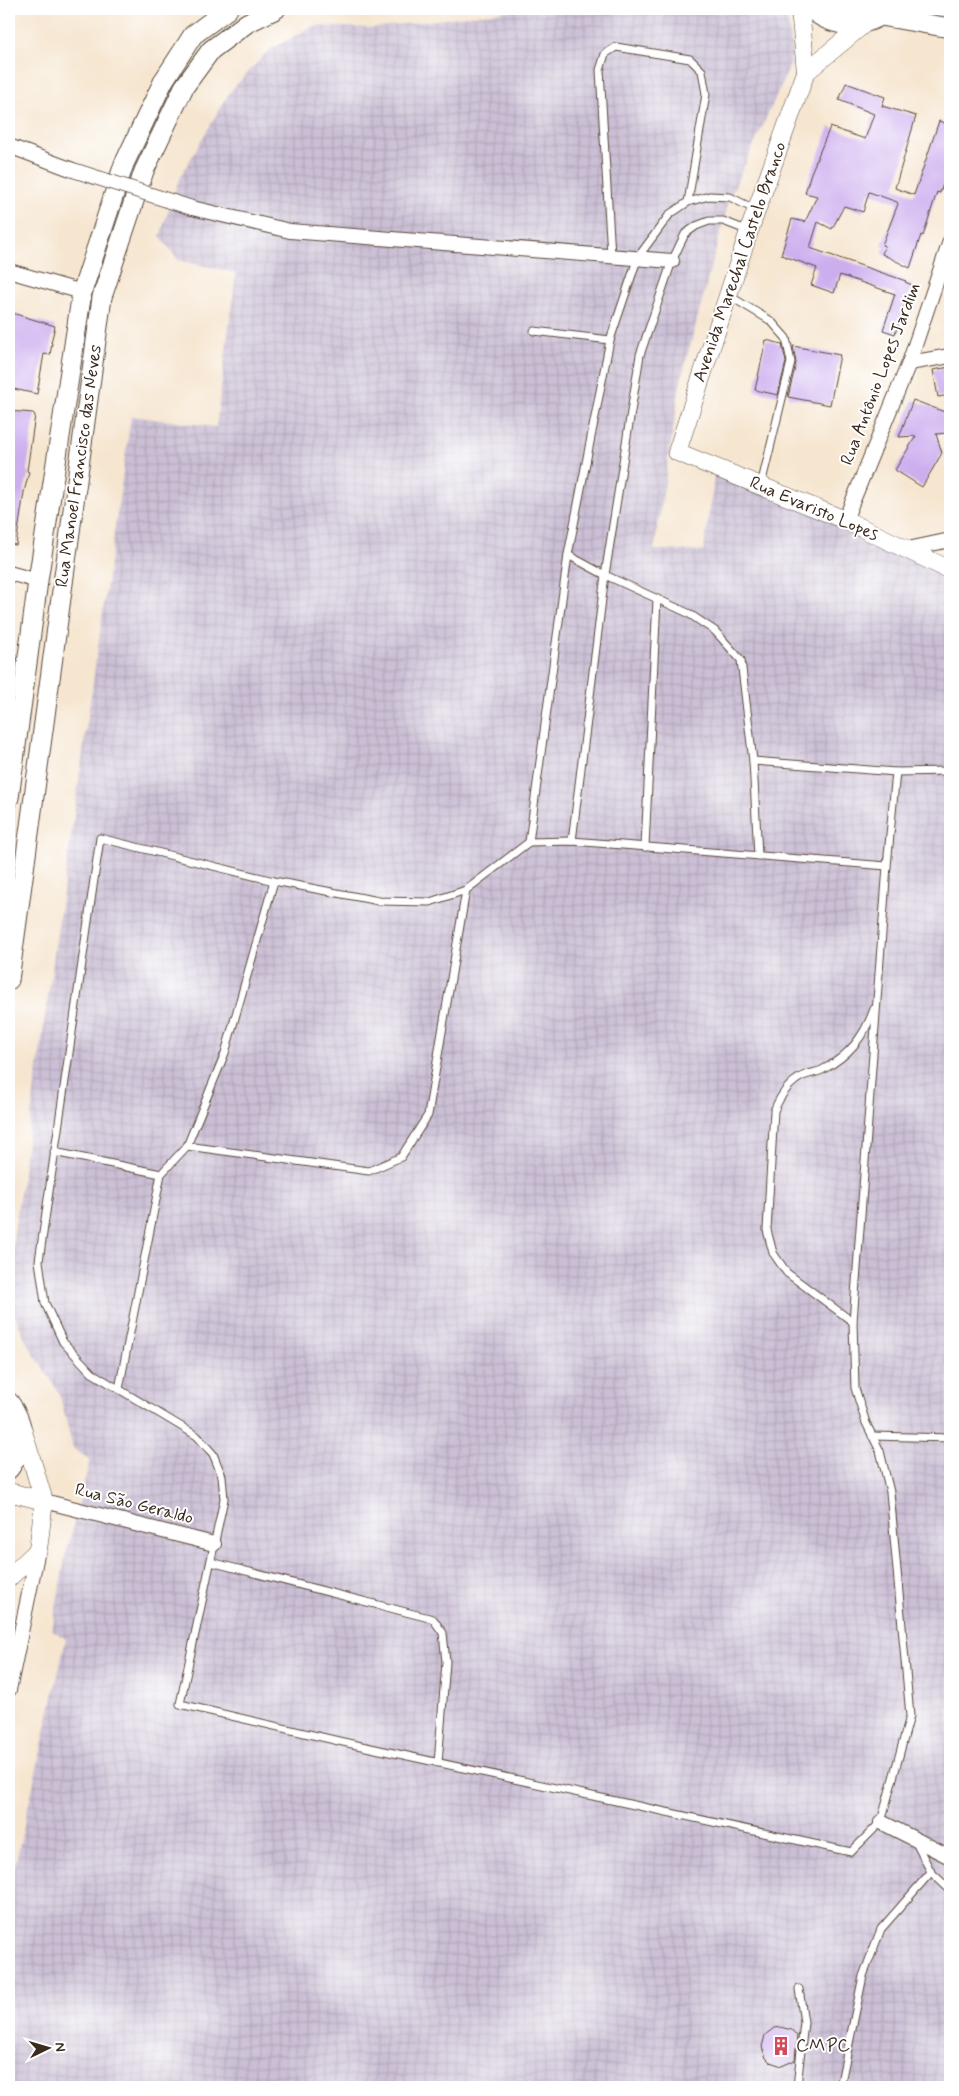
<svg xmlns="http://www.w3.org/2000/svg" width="959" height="2096" font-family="Mynerve,sans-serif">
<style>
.industrial{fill:url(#industrial-grid)}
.building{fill:#ccaeef}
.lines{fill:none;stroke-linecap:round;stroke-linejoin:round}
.service-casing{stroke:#574639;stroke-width:9}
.minor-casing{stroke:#574639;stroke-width:16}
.tertiary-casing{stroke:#574639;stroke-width:19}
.secondary-casing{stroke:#574639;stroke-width:21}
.service{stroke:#fff;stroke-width:7}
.minor{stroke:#fff;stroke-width:14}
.tertiary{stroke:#fff;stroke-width:18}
.secondary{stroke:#fff;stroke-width:19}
.minor-bridge-casing{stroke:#574639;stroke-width:16;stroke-linecap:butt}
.minor-bridge{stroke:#fff;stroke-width:14}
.labels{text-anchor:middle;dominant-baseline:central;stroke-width:4;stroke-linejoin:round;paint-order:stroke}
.street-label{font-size:18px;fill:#3b2a1e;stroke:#fff}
.poi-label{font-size:18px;fill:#3b2a1e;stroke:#fff;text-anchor:start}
</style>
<defs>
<pattern id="industrial-grid" width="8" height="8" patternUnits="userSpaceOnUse" patternTransform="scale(1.25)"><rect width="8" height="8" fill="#cbbfd5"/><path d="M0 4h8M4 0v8" fill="none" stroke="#afa4b6"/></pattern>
</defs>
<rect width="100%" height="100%" fill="#fff"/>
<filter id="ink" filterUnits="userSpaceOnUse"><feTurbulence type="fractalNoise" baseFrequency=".02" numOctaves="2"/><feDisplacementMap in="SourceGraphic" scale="10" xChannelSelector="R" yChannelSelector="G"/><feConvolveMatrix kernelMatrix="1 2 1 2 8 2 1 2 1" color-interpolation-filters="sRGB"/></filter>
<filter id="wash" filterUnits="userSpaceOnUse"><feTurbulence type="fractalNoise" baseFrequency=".0096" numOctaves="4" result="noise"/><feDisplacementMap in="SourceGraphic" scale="20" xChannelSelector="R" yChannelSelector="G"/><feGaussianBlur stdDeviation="1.12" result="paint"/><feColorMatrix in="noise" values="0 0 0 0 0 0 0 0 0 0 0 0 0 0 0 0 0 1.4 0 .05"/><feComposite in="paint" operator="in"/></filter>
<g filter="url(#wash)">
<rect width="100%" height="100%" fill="#f6e6d0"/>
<polygon class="industrial" points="522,9 784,9 789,26 792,52 790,66 730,197 681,379 654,550 704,551 715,469 950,572 950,2087 9,2087 9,1892 66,1639 52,1630 65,1558 90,1460 73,1448 59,1393 27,1343 11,1306 14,1234 131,416 216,427 236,273 178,260 160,236 179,179 229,93 269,50 313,26 373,28"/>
<g id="blocks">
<g class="building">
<polygon points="846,83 885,97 882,106 916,116 895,188 914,195 939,121 950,125 950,153 945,166 948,167 940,193 937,192 923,236 921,235 910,268 882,254 885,246 882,245 898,204 897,202 869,192 863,212 844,206 832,229 818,222 810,248 906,281 905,282 912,285 895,334 883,330 895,294 840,275 834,293 811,285 817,268 781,255 792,219 805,222 817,196 805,193 811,173 830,127 865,139 874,114 839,100"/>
<polygon points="9,312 55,326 51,343 52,343 50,355 44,354 37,394 9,388 13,368 9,367"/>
<polygon points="766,340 782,344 786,362 778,395 755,390"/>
<polygon points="793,346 840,355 830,405 788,397 796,363"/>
<polygon points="950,367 950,395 938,397 933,370"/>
<polygon points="913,400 950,414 950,430 947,433 936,434 942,453 922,487 895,470 916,436 899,437"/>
<polygon points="9,411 33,413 35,415 27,471 29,472 24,492 16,545 9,544 9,451 11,434 9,433"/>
<polygon points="780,2027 792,2030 797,2036 795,2060 782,2066 770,2062 766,2058 762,2047 765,2035 774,2028"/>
</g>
</g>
</g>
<g filter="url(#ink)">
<use href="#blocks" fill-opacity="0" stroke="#574639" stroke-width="1"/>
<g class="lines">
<g class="service-casing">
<g id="service">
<polyline points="611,255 600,70 605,54 616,47 690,59 702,71 706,94 688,202"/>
<polyline points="728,295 771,321 786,338 791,362 761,485"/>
<polyline points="534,331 610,340"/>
<polyline points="568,555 605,575 688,613 715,631 741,660 753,761 758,856"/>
<polyline points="753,761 896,772"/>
<polygon points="100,838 274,881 379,901 430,902 466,890 529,842 572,841 887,866 853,1322 855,1388 866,1423 880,1451 890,1492 910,1716 881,1822 851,1852 343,1742 180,1704 224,1499 222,1476 213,1454 197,1436 92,1373 63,1342 45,1303 39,1261"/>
<polyline points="572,841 605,575 640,355 672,261 685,234 696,226 709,221 723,221 749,231"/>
<polyline points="529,842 568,555 610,340 638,257 670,214 688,202 709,196 730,197 756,210"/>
<polyline points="645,847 657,599"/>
<polyline points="887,866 896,772 950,771"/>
<polyline points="187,1146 369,1171 401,1157 428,1115 466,890"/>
<polyline points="54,1152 161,1174"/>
<path d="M 853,1322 L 787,1273 L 773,1253 L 767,1230 L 774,1111 C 780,1096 788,1083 803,1076 C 809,1073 816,1073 822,1070 C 849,1056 864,1037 874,1009"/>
<polyline points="119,1389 161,1174 187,1146 225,1053 274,881"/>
<polyline points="872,1436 950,1438"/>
<polyline points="211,1562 433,1619 443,1633 446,1662 438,1763"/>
<polyline points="915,1841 931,1872 950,1890"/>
<polyline points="797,2087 804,2022 799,1989"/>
<polyline points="840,2087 863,1976 881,1929 931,1872"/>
</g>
</g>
<g class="minor-casing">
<g id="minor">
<polyline points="9,146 73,170"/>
<polyline points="192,208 290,231 672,261"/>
<polyline points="9,271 82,292"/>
<polyline points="909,363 950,356"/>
<polyline points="845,520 909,363 950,241"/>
<polyline points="908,549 950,540"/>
<polyline points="9,573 38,581"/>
<polyline points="44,1501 214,1544"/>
<polyline points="9,1690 38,1550"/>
<polyline points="881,1822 950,1857"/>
</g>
</g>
<g class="tertiary-casing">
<g id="tertiary">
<polyline points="800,9 806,72 749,231 677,452 845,520 950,570"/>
<polyline points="806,72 865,23"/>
<polyline points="9,1492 44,1501"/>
<polyline points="9,1578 38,1550 44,1501 22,1428"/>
</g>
</g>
<g class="secondary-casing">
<g id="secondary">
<path d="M 811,9 C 834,29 866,30 889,9"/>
<polyline points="881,16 950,28"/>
<polyline points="9,798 38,581 82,292 124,164 164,80 193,35 228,9"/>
<polyline points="9,980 102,297 144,171 184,87 211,50 247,23 276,9"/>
<path d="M 9,1402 C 26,1426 27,1444 9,1469"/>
</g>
</g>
<use href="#service" class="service"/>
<use href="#minor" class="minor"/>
<use href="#tertiary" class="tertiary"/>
<use href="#secondary" class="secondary"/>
<g class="minor-bridge-casing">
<polyline id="minor-bridge" points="73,170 192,208"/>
</g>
<use href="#minor-bridge" class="minor-bridge"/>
</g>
</g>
<defs>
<g id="building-bare" transform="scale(1.5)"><path d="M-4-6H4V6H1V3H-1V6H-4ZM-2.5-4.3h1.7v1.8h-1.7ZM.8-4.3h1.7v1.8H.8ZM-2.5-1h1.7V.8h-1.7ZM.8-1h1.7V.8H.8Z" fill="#d1495b" stroke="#fff" stroke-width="2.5" paint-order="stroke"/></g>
</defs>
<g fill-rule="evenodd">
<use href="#building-bare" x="781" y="2046"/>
</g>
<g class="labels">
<g class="street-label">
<text transform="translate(740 262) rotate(-71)">Avenida Marechal Castelo Branco</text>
<text transform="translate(881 374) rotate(-69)">Rua Antônio Lopes Jardim</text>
<text transform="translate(79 466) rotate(-82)">Rua Manoel Francisco das Neves</text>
<text transform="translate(814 509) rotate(23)">Rua Evaristo Lopes</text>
<text transform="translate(134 1504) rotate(14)">Rua São Geraldo</text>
</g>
<g class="poi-label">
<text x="796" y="2046">CMPC</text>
</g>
</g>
<rect width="959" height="2096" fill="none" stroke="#fff" stroke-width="30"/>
<g transform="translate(48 2048) rotate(85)" stroke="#ffffff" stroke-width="4" paint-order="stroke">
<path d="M0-4L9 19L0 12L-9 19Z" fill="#3b2a1e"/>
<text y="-8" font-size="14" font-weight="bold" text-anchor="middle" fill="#3b2a1e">N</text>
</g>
</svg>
